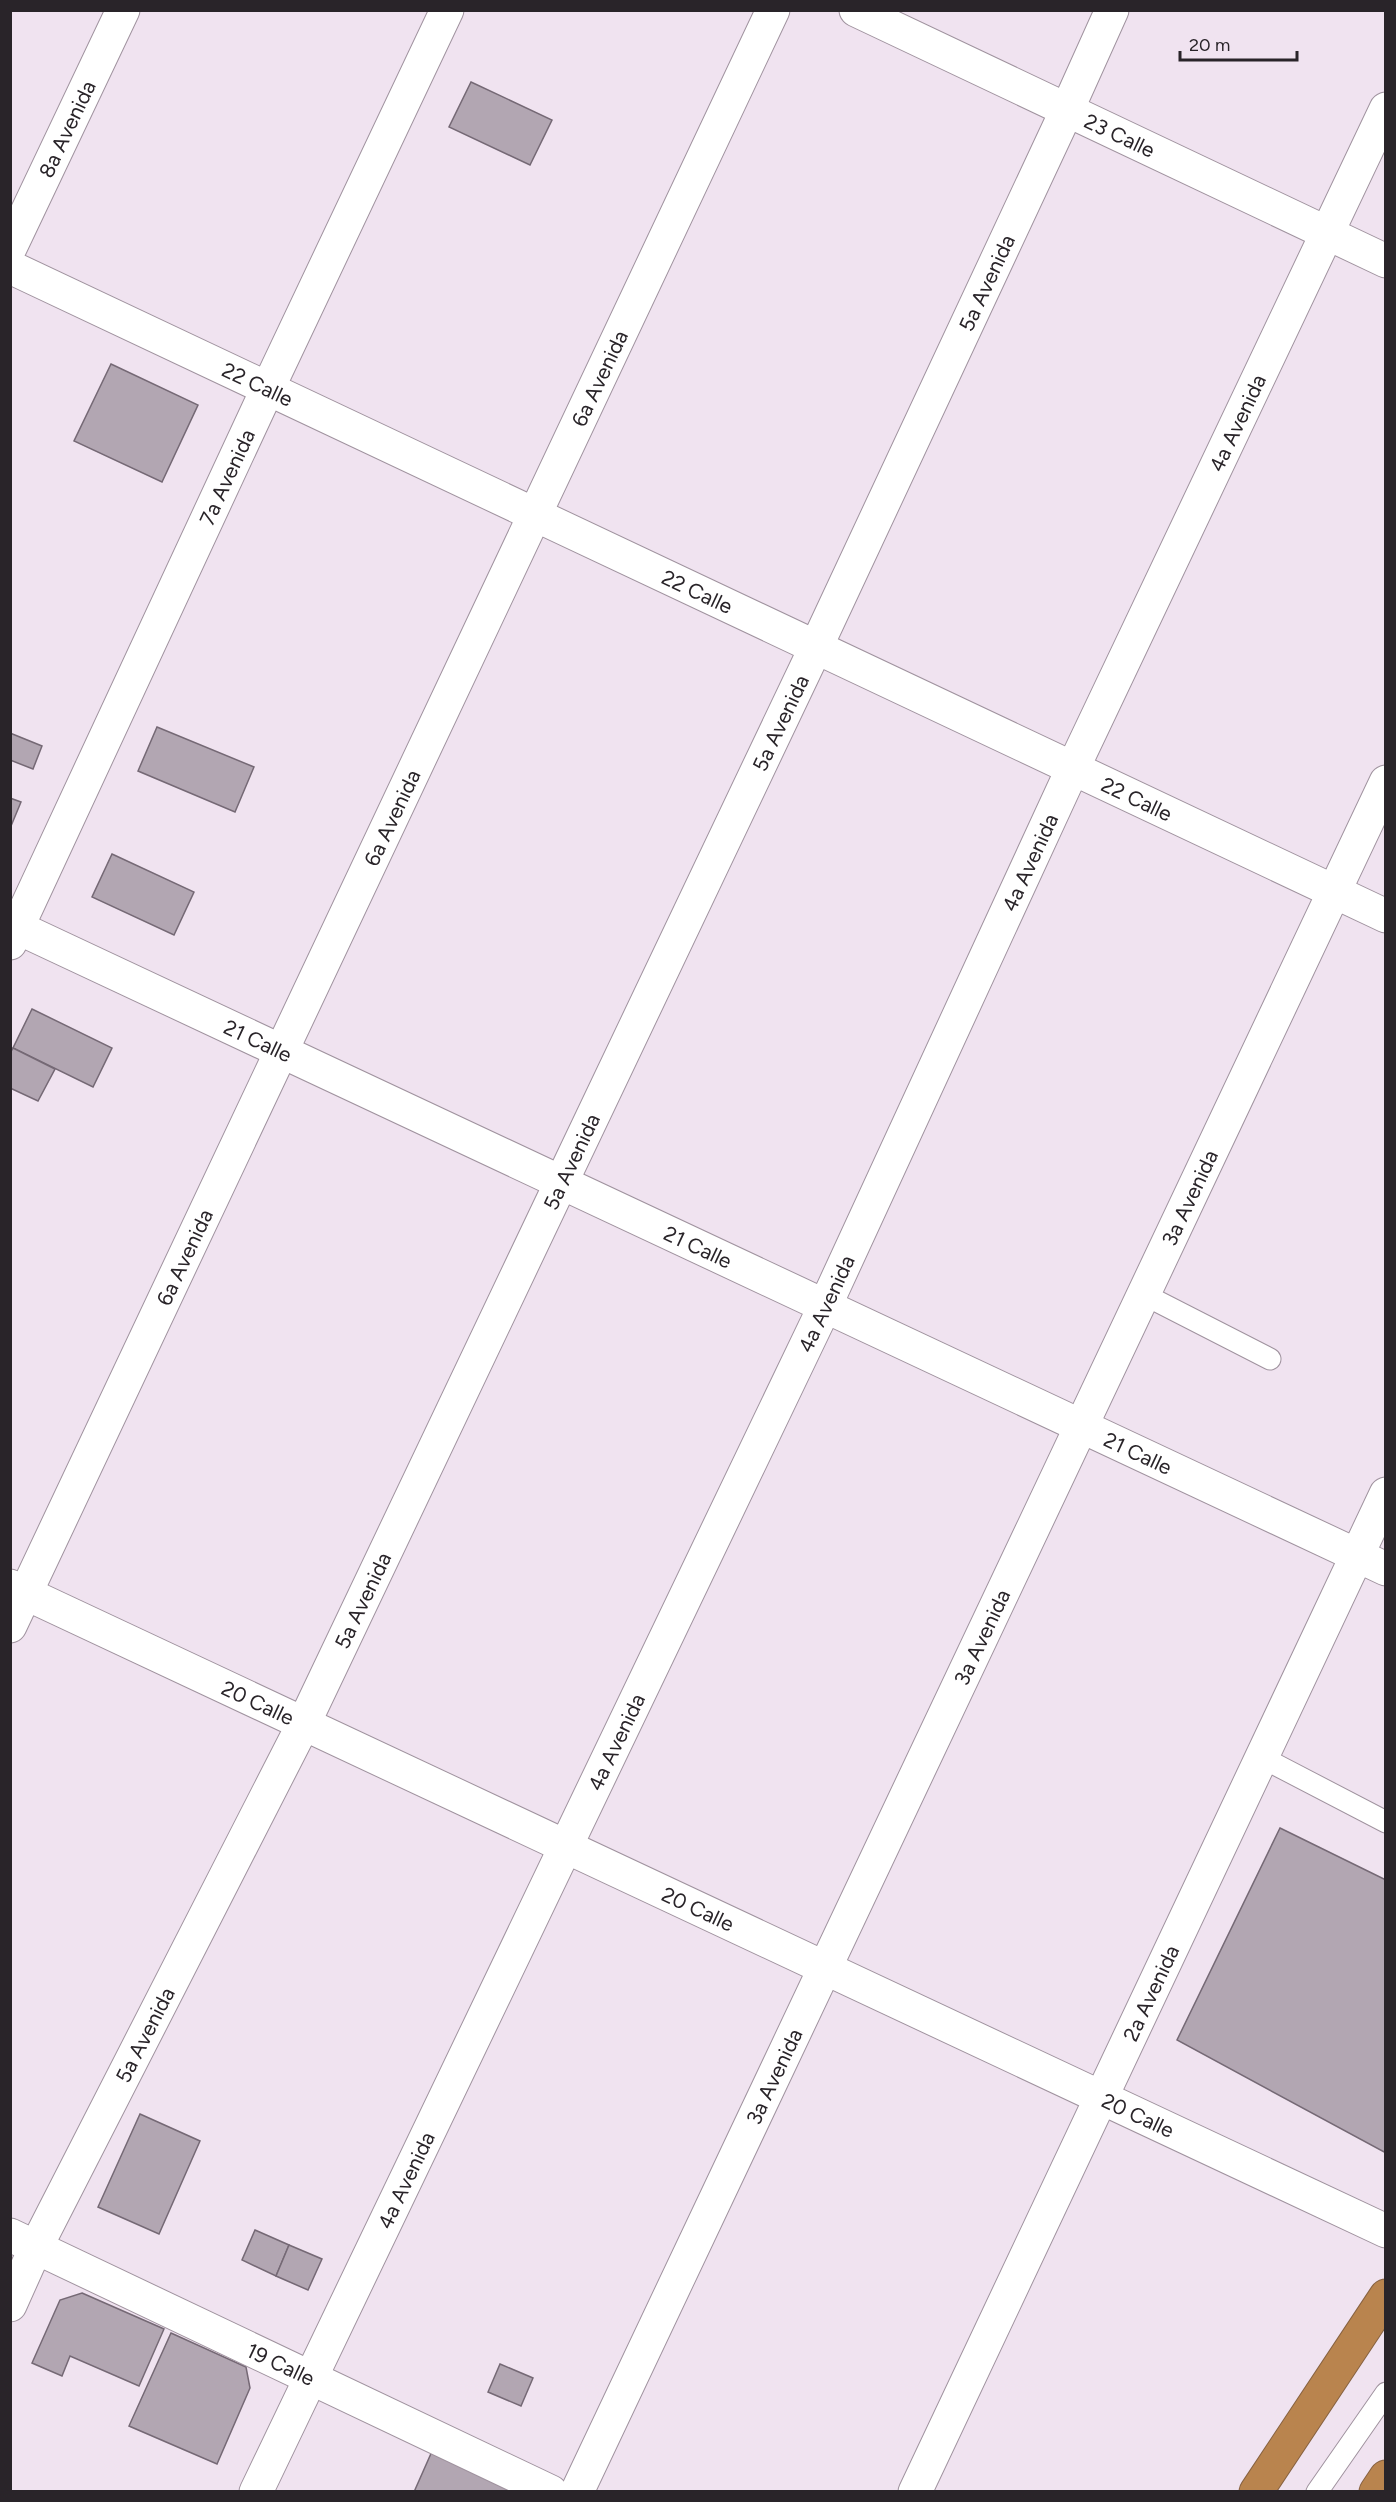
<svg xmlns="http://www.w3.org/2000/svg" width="1396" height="2502" font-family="Figtree,sans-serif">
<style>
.building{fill:#b2a6b2;stroke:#756975;stroke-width:1.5}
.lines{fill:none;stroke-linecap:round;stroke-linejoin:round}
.lane-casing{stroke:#a0939f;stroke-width:23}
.street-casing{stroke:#a0939f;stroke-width:35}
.secondary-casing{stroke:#a0939f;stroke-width:35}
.highway-casing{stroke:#876241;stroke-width:35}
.lane{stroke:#fff;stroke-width:21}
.street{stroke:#fff;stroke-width:33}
.secondary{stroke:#fff;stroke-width:33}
.highway{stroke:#b9844e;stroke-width:33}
.labels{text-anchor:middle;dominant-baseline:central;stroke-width:5;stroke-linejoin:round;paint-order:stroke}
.street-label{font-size:21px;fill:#292429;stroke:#f0e3f0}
</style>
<rect width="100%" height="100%" fill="#f0e3f0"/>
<g class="building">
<polygon points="471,82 552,120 530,165 449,127"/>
<polygon points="111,364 198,405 162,482 74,441"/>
<polygon points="157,727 254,767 235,812 138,771"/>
<polygon points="10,733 42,746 33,769 10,760"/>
<polygon points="10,798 21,802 11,826 10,826"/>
<polygon points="112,854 194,892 174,935 92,897"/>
<polygon points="32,1009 112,1048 93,1087 13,1048"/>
<polygon points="13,1048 55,1069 38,1101 10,1088 10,1053"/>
<polygon points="1280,1828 1386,1880 1386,2153 1177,2040"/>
<polygon points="140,2114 200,2141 159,2234 98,2207"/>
<polygon points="255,2230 289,2245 276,2276 242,2260"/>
<polygon points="289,2245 322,2259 308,2290 276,2276"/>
<polygon points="82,2293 164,2329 139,2386 70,2356 62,2376 32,2363 60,2300"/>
<polygon points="171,2333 246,2367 250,2388 217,2464 129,2426"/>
<polygon points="500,2364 533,2378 521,2406 488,2392"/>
<polygon points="433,2449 518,2492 414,2492"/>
</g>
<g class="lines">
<g class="lane-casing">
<g id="lane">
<polyline points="1143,1294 1270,1359"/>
<polyline points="1261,1757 1386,1822"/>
<polyline points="1317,2492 1386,2393"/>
</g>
</g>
<g class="street-casing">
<g id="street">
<path id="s1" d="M 856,10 L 1386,261"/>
<path id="s2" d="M 10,248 L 123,10"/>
<path id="s3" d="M 10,267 L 1386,916"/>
<path id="s4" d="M 10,924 L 1386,1569"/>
<path id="s5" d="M 10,1586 L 1386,2231"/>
<path id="s6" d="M 10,1626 L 773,10"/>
<path id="s7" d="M 10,2305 L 36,2247 L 304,1723 L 816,647 L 1067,110 L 1112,10"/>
<path id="s8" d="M 256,2492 L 825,1306 L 1073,768 L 1386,109"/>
<path id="s9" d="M 577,2492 L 1386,782"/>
<path id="s10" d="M 915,2492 L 1386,1494"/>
</g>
</g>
<g class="secondary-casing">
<g id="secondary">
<path id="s11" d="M 10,943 L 268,388 L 447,10"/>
<path id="s12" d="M 10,2235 L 551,2492"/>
</g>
</g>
<g class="highway-casing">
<g id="highway">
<polyline points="1256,2492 1386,2296"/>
<polyline points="1376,2492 1386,2477"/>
</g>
</g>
<use href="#lane" class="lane"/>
<use href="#street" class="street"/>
<use href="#secondary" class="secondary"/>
<use href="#highway" class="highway"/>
</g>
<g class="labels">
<g class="street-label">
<text stroke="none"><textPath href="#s2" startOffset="132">8a Avenida</textPath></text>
<text stroke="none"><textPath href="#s1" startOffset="292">23 Calle</textPath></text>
<text stroke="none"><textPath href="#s7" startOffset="2246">5a Avenida</textPath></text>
<text stroke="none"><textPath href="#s6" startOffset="1380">6a Avenida</textPath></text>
<text stroke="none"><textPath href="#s3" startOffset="274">22 Calle</textPath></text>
<text stroke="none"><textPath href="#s8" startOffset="2290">4a Avenida</textPath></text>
<text stroke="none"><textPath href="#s11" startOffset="514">7a Avenida</textPath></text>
<text stroke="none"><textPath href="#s3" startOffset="760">22 Calle</textPath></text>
<text stroke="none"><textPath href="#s7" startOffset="1760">5a Avenida</textPath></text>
<text stroke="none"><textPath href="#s3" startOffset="1246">22 Calle</textPath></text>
<text stroke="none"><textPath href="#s6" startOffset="894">6a Avenida</textPath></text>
<text stroke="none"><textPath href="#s8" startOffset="1804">4a Avenida</textPath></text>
<text stroke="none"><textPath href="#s4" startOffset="274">21 Calle</textPath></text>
<text stroke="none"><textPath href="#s7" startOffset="1274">5a Avenida</textPath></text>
<text stroke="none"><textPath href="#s9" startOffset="1432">3a Avenida</textPath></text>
<text stroke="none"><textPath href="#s4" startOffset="760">21 Calle</textPath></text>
<text stroke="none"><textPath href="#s6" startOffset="408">6a Avenida</textPath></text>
<text stroke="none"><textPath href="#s8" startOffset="1318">4a Avenida</textPath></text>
<text stroke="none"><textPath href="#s4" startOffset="1246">21 Calle</textPath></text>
<text stroke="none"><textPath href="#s7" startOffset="788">5a Avenida</textPath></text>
<text stroke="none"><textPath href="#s9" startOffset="946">3a Avenida</textPath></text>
<text stroke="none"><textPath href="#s5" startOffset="274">20 Calle</textPath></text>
<text stroke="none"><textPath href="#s8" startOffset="832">4a Avenida</textPath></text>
<text stroke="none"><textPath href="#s5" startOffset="760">20 Calle</textPath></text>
<text stroke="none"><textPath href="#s10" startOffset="552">2a Avenida</textPath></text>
<text stroke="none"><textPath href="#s7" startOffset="302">5a Avenida</textPath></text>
<text stroke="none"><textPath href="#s9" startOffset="460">3a Avenida</textPath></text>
<text stroke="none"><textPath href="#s5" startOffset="1246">20 Calle</textPath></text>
<text stroke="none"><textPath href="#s8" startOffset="346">4a Avenida</textPath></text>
<text stroke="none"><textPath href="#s12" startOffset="300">19 Calle</textPath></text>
</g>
</g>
<rect width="1396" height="2502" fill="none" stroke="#292429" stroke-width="24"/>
<path d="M1180 51v9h117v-9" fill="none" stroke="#292429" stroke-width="3"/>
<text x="1189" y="51" font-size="18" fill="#292429" stroke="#f0e3f0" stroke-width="4.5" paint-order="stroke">20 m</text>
</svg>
